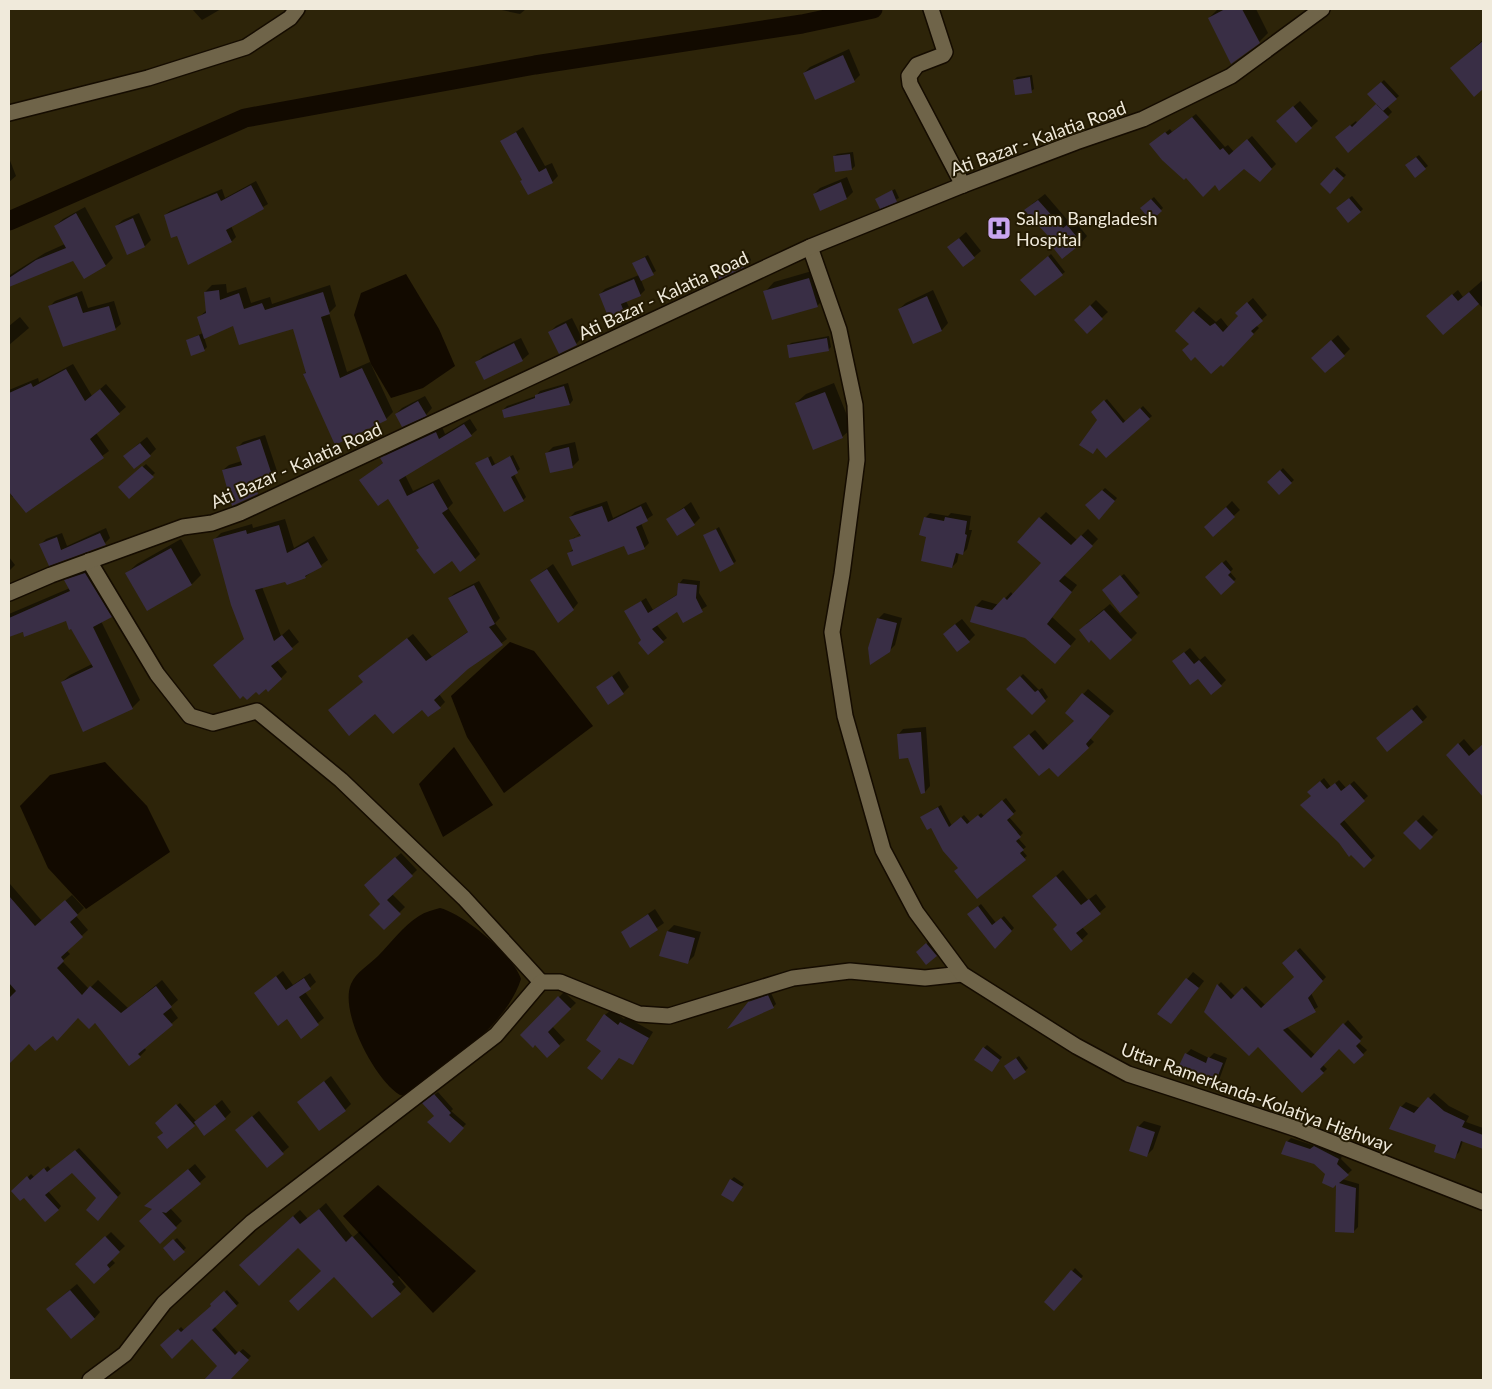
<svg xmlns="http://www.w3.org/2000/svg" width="1492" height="1389" font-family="Lato,sans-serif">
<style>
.water{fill:#120a00}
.shadow{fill:#0007;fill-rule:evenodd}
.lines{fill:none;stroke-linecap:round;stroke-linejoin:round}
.canal{stroke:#120a00;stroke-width:19}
.building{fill:#392e45}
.street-casing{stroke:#150c00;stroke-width:18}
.secondary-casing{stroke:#150c00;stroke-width:18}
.street{stroke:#6f6449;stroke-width:15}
.secondary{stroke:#6f6449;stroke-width:15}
.labels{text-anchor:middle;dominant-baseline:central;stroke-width:4;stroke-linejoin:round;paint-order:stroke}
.street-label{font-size:18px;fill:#f0eadb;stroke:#231a02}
.poi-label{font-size:18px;fill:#f0eadb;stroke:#231a02;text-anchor:start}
</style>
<rect width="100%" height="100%" fill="#2d2409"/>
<g class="water">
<polygon points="406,274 439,329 455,366 423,388 391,398 371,364 354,315 361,293"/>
<polygon points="510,642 534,651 593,726 504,793 467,737 451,696"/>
<polygon points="454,747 493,805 443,837 419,784"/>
<polygon points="105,762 147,806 170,852 86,909 48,868 20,806 50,775"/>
<path d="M 440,908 C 464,914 514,956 521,979 C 506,1027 444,1067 405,1096 L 400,1095 C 375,1080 339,1012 351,984 C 356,972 369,965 378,956 C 391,943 402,927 419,916 C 425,912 433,910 440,908 Z"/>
<polygon points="378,1185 476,1271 433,1313 343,1216"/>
</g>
<g class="shadow">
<polygon points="192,9 221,9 202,20"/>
<polygon points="497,9 526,9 520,14"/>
<polygon points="1218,9 1256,9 1268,33 1259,42 1209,18"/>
<polygon points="1483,40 1483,87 1474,95 1452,68"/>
<polygon points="849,49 860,75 854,81 804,73 810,67"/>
<polygon points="1032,75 1034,89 1031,91 1014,80 1017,77"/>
<polygon points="1384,80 1399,96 1387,106 1392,112 1388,116 1342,132 1356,121 1357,123 1378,104 1369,94"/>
<polygon points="1300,101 1318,121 1296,141 1284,115"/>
<polygon points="1196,114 1225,147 1228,145 1234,152 1252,136 1276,164 1260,180 1244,167 1216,183 1155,141 1170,129 1172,132"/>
<polygon points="523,127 545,166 552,163 558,176 552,182 523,180 502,141"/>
<polygon points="853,152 855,166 852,169 834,156 837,154"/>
<polygon points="1419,155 1428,166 1425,168 1409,162"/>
<polygon points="9,158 16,176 9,182"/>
<polygon points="1337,167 1346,175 1330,192 1322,184"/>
<polygon points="847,177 853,192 847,198 820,209 814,194 820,188"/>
<polygon points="256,181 268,204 231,226 236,237 232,241 177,234 165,215 170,211 222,189 225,198"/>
<polygon points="895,189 899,198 880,207 876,199"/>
<polygon points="1045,194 1070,223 1074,220 1087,236 1081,243 1051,238 1032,204"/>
<polygon points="1352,196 1363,209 1360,212 1340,205"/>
<polygon points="1154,197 1163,208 1151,219 1141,208"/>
<polygon points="85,207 113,258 106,265 74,259 9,286 10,275 45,253 65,244 55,226 63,219"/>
<polygon points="139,213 151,240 145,246 128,253 116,226 123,220"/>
<polygon points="966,232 981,251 974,257 949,247"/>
<polygon points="748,253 751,260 745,266 716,271 722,265"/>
<polygon points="1051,254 1065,272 1062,274 1025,277"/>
<polygon points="648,255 656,271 641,280 645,290 640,295 626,301 631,311 626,316 612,322 600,294 605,289 639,275 633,263"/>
<polygon points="819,269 827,296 817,306 765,292 774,282"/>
<polygon points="1483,280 1483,308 1478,303 1433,311 1458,290 1463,297"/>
<polygon points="226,284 227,293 246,287 251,303 270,297 272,304 330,285 336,306 329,313 347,372 370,362 393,412 386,419 304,374 307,371 294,327 234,325 204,337 207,347 204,350 187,340 203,333 198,318 207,310 205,292 212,285"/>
<polygon points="933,290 948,323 942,330 914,342 899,309 906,303"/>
<polygon points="82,291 88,308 114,301 121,324 115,329 50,306 55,301"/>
<polygon points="1253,298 1267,315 1256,325 1259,328 1228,360 1191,344 1177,331 1199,307 1216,322 1221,318 1229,328 1240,316 1242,308"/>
<polygon points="1096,300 1108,312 1087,332 1076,320"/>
<polygon points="20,317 29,328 9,345 9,326"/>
<polygon points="572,318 582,338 576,344 550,332 556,326"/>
<polygon points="1338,335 1350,349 1344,355 1319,352"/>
<polygon points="829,336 831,347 828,350 788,346 791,343"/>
<polygon points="521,338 529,354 522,360 485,378 477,362 483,356"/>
<polygon points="73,364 92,396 106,384 126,407 96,433 109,451 26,511 14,496 12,497 9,489 9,390 38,378 39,382"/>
<polygon points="568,383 573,400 570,404 503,410 507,406 536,396 540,391"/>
<polygon points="834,383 852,428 842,437 796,403 806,394"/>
<polygon points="425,396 432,408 426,415 396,414 402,408"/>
<polygon points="1107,399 1126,422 1143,406 1152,416 1106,456 1095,409"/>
<polygon points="470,419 477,430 471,435 405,475 413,491 439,479 453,503 448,508 480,554 475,559 453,560 420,548 388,498 367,475 384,462 382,459 387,453 442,427 445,434"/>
<polygon points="265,435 277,471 272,476 260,480 262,488 257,493 223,470 229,465 242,461 238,447 243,442"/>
<polygon points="147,437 156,449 150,455 131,450"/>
<polygon points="575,442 579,460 573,466 551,471 547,453 553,447"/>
<polygon points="513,455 520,469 514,474 526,497 523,500 477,464 491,456 495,464"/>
<polygon points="146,464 155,473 129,497 120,487"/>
<polygon points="1283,468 1294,480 1279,493 1269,482"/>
<polygon points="1105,488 1117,498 1102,516 1087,505"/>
<path d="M 607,501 L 613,518 L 646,502 L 653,515 L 641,523 L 649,543 L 644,548 L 625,545 L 569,553 L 574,548 L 571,540 L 581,533 L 570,517 L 575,512 ZM 586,532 L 587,535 L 575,539 L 575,537 Z"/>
<polygon points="1232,501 1240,510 1213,535 1206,527"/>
<polygon points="691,502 700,518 694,524 668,519"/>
<polygon points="1046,512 1077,540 1088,529 1098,539 1064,575 1077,585 1052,617 1076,639 1061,657 1026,637 972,621 976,606 982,600 999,605 1011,592 1013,595 1043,563 1040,518"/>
<polygon points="930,513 948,516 951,513 971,516 969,530 972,530 967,549 962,554 959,553 957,562 952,567 928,536 925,518"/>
<polygon points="285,519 294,548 314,536 328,560 305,577 262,587 281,636 289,629 299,642 277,660 287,672 281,678 245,639 215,539 221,533 252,524 253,528"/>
<polygon points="719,527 736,561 734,563 705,536"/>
<polygon points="106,528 110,538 105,543 49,564 41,544 46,539 62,533 67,546"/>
<polygon points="181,539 201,575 192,584 127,573 137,564"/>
<polygon points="9,557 15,565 9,571"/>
<polygon points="1226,560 1233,569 1230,572 1236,579 1221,593 1207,577"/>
<polygon points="553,564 578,603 573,609 531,580"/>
<polygon points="93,566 118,609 101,621 140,700 132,708 62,682 70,675 92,664 66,620 9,636 9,614 70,588 66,580 73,573"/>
<polygon points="1124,574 1140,593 1120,611 1106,588"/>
<polygon points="683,579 700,581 699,593 707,606 683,621 677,610 656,624 667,638 663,641 642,640 626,611 646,598 653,610 678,594 679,584"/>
<polygon points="479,581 500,618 495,623 507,639 468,668 439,694 445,702 440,707 428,716 422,708 364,681 365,671 413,634 432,657 469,631 449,598 455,593"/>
<polygon points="1110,604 1137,633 1131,639 1086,624"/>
<polygon points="884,613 902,618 895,645 889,651 878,619"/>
<polygon points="962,619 975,635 969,641 950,628"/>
<polygon points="1190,648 1200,660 1205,656 1226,680 1212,694 1198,678 1174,661"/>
<polygon points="619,671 629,687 623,693 598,687"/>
<polygon points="1023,674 1039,690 1042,688 1048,697 1032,713 1008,689"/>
<polygon points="1088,689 1114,711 1090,738 1094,742 1058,776 1020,742 1035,730 1049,746 1076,721 1066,713"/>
<polygon points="1417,705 1427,717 1422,722 1383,733"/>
<polygon points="926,727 930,786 925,792 898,735 903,729"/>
<polygon points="1464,739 1475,752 1481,747 1483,750 1483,788 1480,791 1447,755"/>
<polygon points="1324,778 1331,787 1339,780 1346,788 1354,781 1368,796 1343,819 1375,856 1364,866 1313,795 1313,788"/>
<polygon points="1006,798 1016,811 1009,817 1023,833 1018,838 1026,847 1022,850 1027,856 977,897 932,826 921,817 941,805 952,826 964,815 970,822 981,813 984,816"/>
<polygon points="1423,815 1438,830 1420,848 1405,833"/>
<polygon points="401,853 417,870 392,894 405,907 384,928 382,904 371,879"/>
<polygon points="1063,870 1088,900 1096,894 1106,907 1082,927 1088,934 1072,949 1040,890"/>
<polygon points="10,884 42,921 72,895 84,908 76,916 88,930 66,950 70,954 62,961 89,989 98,980 128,1008 162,980 178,1000 170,1007 178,1018 144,1047 146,1050 140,1056 95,1021 78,1017 53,1035 29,1043 9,1062"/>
<polygon points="981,904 996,923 1004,916 1014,928 996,947 971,912"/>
<polygon points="655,909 664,923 631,946 622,932"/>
<polygon points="674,925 701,932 694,956 688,962 661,955 668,931"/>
<polygon points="930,941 939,952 936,955 917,952"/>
<polygon points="1300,948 1326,977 1311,993 1318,1007 1286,1026 1315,1055 1348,1020 1363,1037 1358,1042 1367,1050 1354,1063 1340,1047 1323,1065 1327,1069 1302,1092 1218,985 1221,982 1235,996 1246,986 1265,1005 1295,977 1283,963"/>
<polygon points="283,971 293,985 310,973 316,982 305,992 324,1018 301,1037 287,1018 255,993"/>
<polygon points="1193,972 1204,981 1177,1016 1159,1014"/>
<polygon points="564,992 576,1003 552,1026 565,1040 559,1045 536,1043 522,1035"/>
<polygon points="771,993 776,1004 773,1007 749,1002 752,999"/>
<polygon points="611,1010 624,1019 626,1017 653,1032 633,1064 620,1057 602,1078 605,1015"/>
<polygon points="987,1045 1002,1057 994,1068 984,1048"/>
<polygon points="1191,1049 1209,1058 1214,1053 1227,1058 1219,1080 1214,1084 1186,1054"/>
<polygon points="1019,1056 1028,1068 1025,1071 1009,1063"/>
<polygon points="331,1076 351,1104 345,1110 299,1102"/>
<polygon points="438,1092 453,1109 451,1111 466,1124 450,1141 427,1101"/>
<polygon points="1434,1093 1449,1106 1469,1116 1466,1122 1483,1128 1483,1148 1463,1141 1459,1152 1454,1157 1438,1145 1401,1107 1406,1102 1420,1108"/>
<polygon points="222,1100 231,1112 225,1118 205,1134 196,1123 167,1147 159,1120 180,1103 196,1121"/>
<polygon points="259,1111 289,1147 267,1166 243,1124"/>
<polygon points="1144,1121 1161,1126 1153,1149 1147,1155 1138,1127"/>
<polygon points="1291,1138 1315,1146 1319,1143 1342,1155 1341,1159 1352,1170 1342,1179 1359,1184 1358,1227 1353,1232 1338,1183 1287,1142"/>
<polygon points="79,1148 121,1193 102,1215 97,1198 73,1172 48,1191 61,1206 58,1210 13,1191 31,1174 34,1177 48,1166 51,1170"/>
<polygon points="195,1164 206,1177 170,1208 182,1221 160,1242 152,1200"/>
<polygon points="734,1177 744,1184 733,1201 731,1180"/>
<polygon points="326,1203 353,1237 360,1231 400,1275 398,1277 406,1287 400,1293 322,1271 298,1247 247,1258 300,1210 308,1219"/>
<polygon points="111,1232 125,1246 111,1259 115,1263 94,1282 77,1264"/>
<polygon points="177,1238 186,1248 174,1259 165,1248"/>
<polygon points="1075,1268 1083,1276 1054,1309 1046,1302"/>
<polygon points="77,1284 100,1312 94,1319 54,1303"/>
<polygon points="227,1290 239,1303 214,1326 238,1353 243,1349 251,1356 238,1370 192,1337 162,1346 181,1327 184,1330 213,1306 211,1304"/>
</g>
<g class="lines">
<polyline class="canal" points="9,221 245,118 535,65 802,24 873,9"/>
</g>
<g class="building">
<polygon points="1225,9 1242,9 1260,43 1231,64 1208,18"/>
<polygon points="1483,41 1483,89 1474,97 1450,68"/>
<polygon points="843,55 855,82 815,100 803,73"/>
<polygon points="1030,77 1032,93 1015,95 1013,80"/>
<polygon points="1381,82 1397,99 1383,111 1367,94"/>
<polygon points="1376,104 1389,117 1348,153 1335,137 1350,125 1352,127"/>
<polygon points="1293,106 1312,128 1296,143 1276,121"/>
<polygon points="1192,117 1220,150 1223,148 1229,155 1247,139 1272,169 1260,182 1244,169 1219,191 1215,185 1203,197 1186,178 1184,180 1162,160 1149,144 1165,132 1168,135"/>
<polygon points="516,132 539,172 546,168 553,183 528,195 520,181 522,180 500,141"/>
<polygon points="850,154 852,170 835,172 833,156"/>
<polygon points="1416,157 1426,169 1415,178 1405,165"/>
<polygon points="1334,169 1344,178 1330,194 1320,184"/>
<polygon points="841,182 847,199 820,211 813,194"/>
<polygon points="251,185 264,209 226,230 232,242 188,265 177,236 171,238 164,215 217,193 221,201"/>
<polygon points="892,190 897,202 880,209 875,199"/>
<polygon points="1349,198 1361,212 1348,223 1336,208"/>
<polygon points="1151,199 1162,211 1151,221 1140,208"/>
<polygon points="1038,200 1063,228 1067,225 1082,243 1062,259 1047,240 1050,238 1024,210"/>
<polygon points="76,213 106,266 84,279 73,261 9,287 9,278 36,260 66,248 54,226"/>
<polygon points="133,218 145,247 127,255 115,226"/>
<polygon points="959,238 975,258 963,267 947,247"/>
<polygon points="1048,256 1063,275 1035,296 1020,280"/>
<polygon points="645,257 654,275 641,281 632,263"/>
<polygon points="742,258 745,267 718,280 714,271"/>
<polygon points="809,278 818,307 772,320 763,291"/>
<polygon points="634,279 641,296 621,304 626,317 611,324 599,294"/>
<polygon points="219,290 220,300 239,293 244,309 262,303 265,310 323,292 330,314 321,317 340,378 362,368 387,420 335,445 303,374 306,373 293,329 239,345 233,326 204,339 197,317 206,313 204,292"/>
<polygon points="1469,292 1479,304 1443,335 1426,316 1452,294 1458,301"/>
<polygon points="77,296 83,313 109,306 116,330 63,347 48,306"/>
<polygon points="927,296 942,331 913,344 898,309"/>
<polygon points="1247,302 1263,321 1251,331 1254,334 1223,367 1221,365 1211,374 1195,357 1191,361 1182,350 1189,344 1175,331 1193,311 1210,326 1215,323 1223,332 1238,316 1235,313"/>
<polygon points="1090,305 1103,319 1087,334 1074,320"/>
<polygon points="566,323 577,345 559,354 548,332"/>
<polygon points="199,335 205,351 191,356 186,340"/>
<polygon points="827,338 829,351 789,358 787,345"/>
<polygon points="1331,340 1345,356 1325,373 1311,358"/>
<polygon points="514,343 523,361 484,380 475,362"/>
<polygon points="66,369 85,401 100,389 120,414 90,439 104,458 26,513 9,492 9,393 31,383 33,387"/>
<polygon points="564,386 570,405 504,418 502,410 535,398 535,395"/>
<polygon points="825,392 843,438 813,450 795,403"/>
<polygon points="1104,400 1123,423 1140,408 1150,419 1106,458 1097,448 1093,454 1079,445 1097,420 1091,412"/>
<polygon points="418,401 427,416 402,427 395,414"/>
<polygon points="464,424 472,436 399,480 407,496 433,483 448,509 442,513 476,560 460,572 452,561 434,574 416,550 419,548 388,499 378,506 359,480 383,463 380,458 436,432 439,439"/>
<polygon points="260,439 273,478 255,483 258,494 232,506 222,470 242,465 236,447"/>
<polygon points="140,443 151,456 134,469 123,456"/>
<polygon points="569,447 573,468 550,473 545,453"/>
<polygon points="510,456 518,473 511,477 524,501 504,512 475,463 488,457 492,466"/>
<polygon points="142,466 154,477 129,499 118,487"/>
<polygon points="1280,470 1292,483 1279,495 1267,482"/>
<polygon points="1102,490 1115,501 1099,520 1085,505"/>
<polygon points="602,506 608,522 641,506 648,521 636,527 645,549 628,555 624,546 572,566 567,553 573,551 569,540 581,536 569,517"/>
<polygon points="1226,507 1235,517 1213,537 1204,527"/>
<polygon points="684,508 695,525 677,536 666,519"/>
<polygon points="924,517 944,521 945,517 967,521 965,534 967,535 963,555 956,553 952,568 921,561 926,537 919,535"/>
<polygon points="1039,517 1071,545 1081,535 1093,546 1059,581 1072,592 1047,624 1071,646 1055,664 1025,638 970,622 975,606 992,610 1004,597 1007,600 1041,563 1017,542"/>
<polygon points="279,525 287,553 308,542 322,567 305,576 306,578 287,585 285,582 255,590 274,641 282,635 293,649 271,666 282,679 268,692 266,689 259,695 256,692 247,700 243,696 240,699 213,665 244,639 231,605 213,539 246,530 247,534"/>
<polygon points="716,529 734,564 720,572 703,535"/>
<polygon points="100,533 106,545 49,566 39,544 57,537 61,550"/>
<polygon points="171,548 192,585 147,611 125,573"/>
<polygon points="1222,562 1231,572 1228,575 1235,582 1221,595 1205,577"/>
<polygon points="547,569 574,610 558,623 530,580"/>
<polygon points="85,573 112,617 93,627 133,709 83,732 61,682 93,667 71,629 69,630 66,621 24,637 23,632 9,637 9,618 70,591 64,580"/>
<polygon points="1120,575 1138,597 1120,613 1102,590"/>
<polygon points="678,583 697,585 696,598 703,612 683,623 677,612 652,629 664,642 648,655 638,643 641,640 624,611 641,601 648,613 677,595"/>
<polygon points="474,585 495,624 489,627 503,645 468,669 434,700 441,708 428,717 422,710 393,734 375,714 349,736 328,710 363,682 358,676 407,638 426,661 468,632 448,598"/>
<polygon points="1104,610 1132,640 1110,660 1091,640 1089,643 1079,630"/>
<polygon points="877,618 897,623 890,652 870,665 868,648"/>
<polygon points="955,624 970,642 957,652 943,634"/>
<polygon points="1184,652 1194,664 1199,660 1222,686 1211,695 1198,679 1190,685 1172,661"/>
<polygon points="612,676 624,694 608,705 596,687"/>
<polygon points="1020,676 1035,692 1038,690 1046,701 1032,715 1006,689"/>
<polygon points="1082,693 1110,716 1086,744 1089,748 1058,777 1049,768 1039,776 1013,747 1029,734 1043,750 1074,721 1065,713"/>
<polygon points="1412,709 1423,722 1387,752 1376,738"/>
<polygon points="921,732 925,793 921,794 908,758 899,759 897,734"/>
<polygon points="1458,743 1469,756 1483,744 1483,797 1446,755"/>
<polygon points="1320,781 1327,789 1335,783 1341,791 1350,784 1365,801 1340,824 1372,860 1364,868 1351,855 1349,857 1339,843 1300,805 1311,796 1307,792"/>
<polygon points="1002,800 1014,814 1007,820 1021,837 1016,841 1024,850 1020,853 1026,860 977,899 954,871 958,868 943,851 931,828 927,830 920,817 938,807 949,827 961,817 967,824 978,815 981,818"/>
<polygon points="1416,820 1433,837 1420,850 1403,833"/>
<polygon points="395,857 413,876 387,900 401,914 384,930 369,915 380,904 364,885"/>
<polygon points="1056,876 1081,905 1089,899 1101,914 1076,933 1083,941 1071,951 1053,929 1057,925 1032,896"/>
<polygon points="9,896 35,926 65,900 78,915 70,922 83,937 61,957 64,961 57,968 82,995 90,986 121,1013 156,986 172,1007 163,1014 173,1025 138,1054 141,1057 129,1066 95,1023 89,1029 78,1018 57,1041 53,1036 35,1051 29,1044 9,1064 9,998 16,991 9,983"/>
<polygon points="978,906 992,925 1001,918 1012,931 995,949 967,914"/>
<polygon points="648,914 658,930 630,948 621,932"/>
<polygon points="667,931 695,938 688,964 659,956"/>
<polygon points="926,943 937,956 926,965 916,952"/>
<polygon points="1296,950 1323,981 1308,998 1316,1012 1283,1030 1311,1058 1343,1023 1361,1041 1356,1046 1364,1055 1354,1064 1339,1049 1320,1069 1324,1073 1302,1093 1258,1047 1249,1056 1204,1012 1217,984 1231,999 1242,988 1261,1008 1294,977 1282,963"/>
<polygon points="276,976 286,990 304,978 311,989 299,997 319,1025 301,1039 287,1019 278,1026 254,993"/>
<polygon points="1186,978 1199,988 1171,1024 1157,1014"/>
<polygon points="768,995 774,1008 727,1029 748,1002"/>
<polygon points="558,996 571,1009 548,1032 560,1046 547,1058 535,1045 533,1048 520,1035"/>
<polygon points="604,1014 618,1025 620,1022 649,1038 633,1065 619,1058 602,1080 587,1068 601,1051 586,1040"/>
<polygon points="983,1047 1000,1060 992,1072 974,1060"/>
<polygon points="1185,1053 1206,1063 1208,1057 1223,1063 1214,1086 1176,1072"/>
<polygon points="1016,1058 1026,1072 1014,1080 1004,1066"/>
<polygon points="324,1081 346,1111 319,1131 297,1102"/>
<polygon points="434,1094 451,1113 449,1115 464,1128 450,1143 427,1122 434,1116 422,1103"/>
<polygon points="1428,1097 1444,1111 1465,1121 1462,1127 1483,1135 1483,1149 1461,1141 1455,1159 1434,1152 1436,1145 1389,1129 1400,1106 1414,1113"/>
<polygon points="176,1104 195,1126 167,1149 157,1137 163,1133 155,1123"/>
<polygon points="215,1105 226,1119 204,1136 194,1122"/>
<polygon points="252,1116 284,1154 267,1168 235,1130"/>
<polygon points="1137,1126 1155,1132 1147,1157 1129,1151"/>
<polygon points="1286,1141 1310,1149 1314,1146 1339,1159 1337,1164 1349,1175 1339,1183 1356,1188 1354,1233 1335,1232 1336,1185 1333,1188 1322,1183 1325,1174 1314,1164 1281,1154"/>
<polygon points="75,1150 118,1197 98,1221 86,1210 96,1198 72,1173 45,1195 59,1210 45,1222 24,1198 20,1201 11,1191 27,1176 30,1180 44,1168 47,1172"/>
<polygon points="188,1169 201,1184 166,1213 162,1212 177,1228 160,1244 139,1221 152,1209 144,1206"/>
<polygon points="730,1179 743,1187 733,1202 721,1195"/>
<polygon points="319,1209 346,1242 352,1236 394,1282 392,1284 401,1294 372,1318 334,1277 298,1311 289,1301 321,1271 298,1248 259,1286 239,1265 293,1216 300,1224"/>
<polygon points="105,1236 120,1252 107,1265 110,1269 94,1284 75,1264"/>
<polygon points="173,1239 185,1252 174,1261 163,1248"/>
<polygon points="1071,1270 1082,1279 1054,1311 1044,1302"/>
<polygon points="70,1290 95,1319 71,1339 46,1309"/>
<polygon points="224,1291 237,1306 212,1330 235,1355 239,1351 249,1360 230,1380 204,1380 217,1366 192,1339 172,1359 160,1345 178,1329 181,1332 211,1306 210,1304"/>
</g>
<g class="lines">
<g class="street-casing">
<g id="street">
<polyline points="9,113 148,78 246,47 290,18 297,9"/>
<polyline points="89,561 157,674 190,716 213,723 257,711 341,780 464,898 541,982"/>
<polyline points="90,1380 125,1354 164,1303 251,1223 496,1035 541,982 560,982 639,1014 669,1016 793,978 850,971 925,978 962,974"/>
</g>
</g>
<g class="secondary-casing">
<g id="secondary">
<polyline points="931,9 945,52 943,55 917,65 909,76 910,84 963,185"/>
<polyline points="810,247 839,330 855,405 857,460 842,574 832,632 845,716 883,850 916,912 962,974 1076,1046 1128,1074 1297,1129 1483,1202"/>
<polyline points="9,593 51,575 183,527 212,523 240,513 810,247 963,185 1076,142 1143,119 1231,76 1322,9"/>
</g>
</g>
<use href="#street" class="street"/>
<use href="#secondary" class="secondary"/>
</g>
<defs>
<g id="hospital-square" transform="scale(1.25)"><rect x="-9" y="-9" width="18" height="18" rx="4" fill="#c8a5ee" stroke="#231a02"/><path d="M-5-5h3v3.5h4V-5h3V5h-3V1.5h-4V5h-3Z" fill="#111"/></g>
</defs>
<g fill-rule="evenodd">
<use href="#hospital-square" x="999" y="228"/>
</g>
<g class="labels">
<g class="street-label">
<text transform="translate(1038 138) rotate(-20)">Ati Bazar - Kalatia Road</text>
<text transform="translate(663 295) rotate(-25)">Ati Bazar - Kalatia Road</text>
<text transform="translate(296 465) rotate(-24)">Ati Bazar - Kalatia Road</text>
<text transform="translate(1257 1097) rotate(20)">Uttar Ramerkanda-Kolatiya Highway</text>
</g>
<g class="poi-label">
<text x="1016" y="218">Salam Bangladesh<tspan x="1016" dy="21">Hospital</tspan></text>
</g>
</g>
<rect width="1492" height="1389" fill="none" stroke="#f0eadb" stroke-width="20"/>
</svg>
